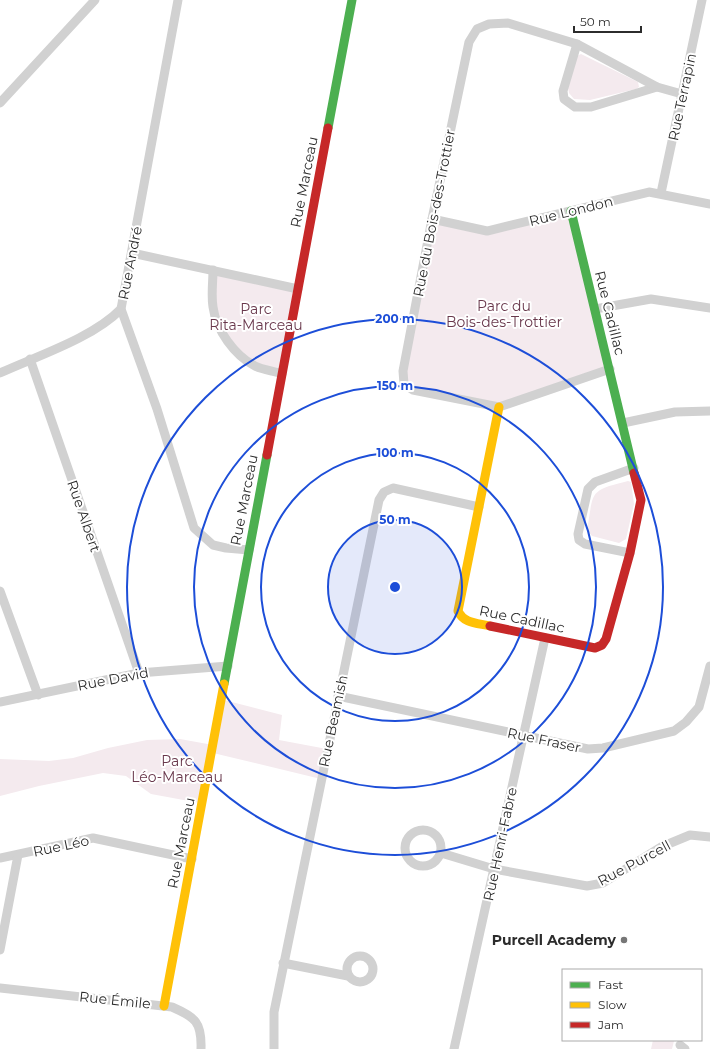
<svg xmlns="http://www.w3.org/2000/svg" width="710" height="1049" font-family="Montserrat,sans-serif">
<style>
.green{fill:#f4eaee}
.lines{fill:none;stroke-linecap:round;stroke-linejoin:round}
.street{stroke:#d1d1d1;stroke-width:9}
.fast{stroke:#4caf50;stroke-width:9}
.slow{stroke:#ffc107;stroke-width:9}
.jam{stroke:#c62828;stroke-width:9}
.ring{fill:none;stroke:#1d4ed8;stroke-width:2}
.poi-dot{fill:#767676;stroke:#fff;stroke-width:1.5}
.labels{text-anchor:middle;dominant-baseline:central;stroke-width:4;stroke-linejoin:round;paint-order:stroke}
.street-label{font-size:14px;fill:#2c2c2c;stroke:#fff}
.park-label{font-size:14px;fill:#69384c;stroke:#fff}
.poi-label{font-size:14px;font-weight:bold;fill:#2c2c2c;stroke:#fff;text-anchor:end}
.centre{fill:#1d4ed8;stroke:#fff;stroke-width:2}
.ring-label{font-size:12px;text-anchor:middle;font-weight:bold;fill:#1d4ed8;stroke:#fff;stroke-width:4;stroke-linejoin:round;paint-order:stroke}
</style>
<rect width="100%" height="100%" fill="#fff"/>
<g class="green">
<polygon points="581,54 638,82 639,87 636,89 590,100 574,99 569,93 568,88 577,56"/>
<polygon points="571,211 610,369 499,407 404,384 432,219 487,231"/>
<polygon points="217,270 298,289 282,374 256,366 227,340 213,307"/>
<path d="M 628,481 L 631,482 L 634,504 L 626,539 L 619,543 L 592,536 L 587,530 C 594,491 588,491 628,481 Z"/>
<polygon points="224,700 282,715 279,740 327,749 321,779 213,753"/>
<polygon points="180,739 213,745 200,803 151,794 126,776 103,773 39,786 0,796 0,759 49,761 73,758 108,748 147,740"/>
<polygon points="653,1040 672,1040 674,1041 672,1049 651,1049"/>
</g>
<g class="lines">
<g class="street">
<polyline points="178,0 121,309 157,409 194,528 213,545 226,548 249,550"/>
<polyline points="577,44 563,91 564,99 575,107 591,107 657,87"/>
<polyline points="0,103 95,0"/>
<polyline points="661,193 702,0"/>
<polyline points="432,219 487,231 649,192 710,204"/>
<polyline points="132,253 298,289"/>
<path d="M 213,270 C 213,282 211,295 213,307 C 216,330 235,356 255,366 C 263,370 274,371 282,374"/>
<polyline points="595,309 651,299 710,308"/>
<polyline points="30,359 139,673"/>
<polyline points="610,369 499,407 413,390 404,384 403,371 432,219 469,42 477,29 489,24 508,23 577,44 657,87 682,94"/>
<path d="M 0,373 C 37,356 93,338 121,309"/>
<polyline points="623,423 675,412 710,411"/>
<polyline points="630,553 585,544 579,540 578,534 588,489 595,482 634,468"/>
<polyline points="0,591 38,695"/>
<polyline points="338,696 588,749 603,748 674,731 686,722 699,707 710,666"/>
<polyline points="0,702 139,673 228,666"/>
<circle cx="423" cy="848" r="18"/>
<polyline points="441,853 494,869 587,886 603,883 661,847 690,835 710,837"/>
<polyline points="0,858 93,838 192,859"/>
<polyline points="0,950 18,855"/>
<circle cx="360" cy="969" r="13"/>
<polyline points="283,963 348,976"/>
<path d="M 0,988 L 172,1007 C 195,1017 202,1022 201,1049"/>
<polyline points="680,1045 685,1049"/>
<polyline points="274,1049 274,1012 379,500 384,492 393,488 479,507"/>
<polyline points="454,1049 545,638"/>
</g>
<g class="fast">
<polyline points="328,128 352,0"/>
<polyline points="571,211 634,473"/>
<polyline points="224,684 267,455"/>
</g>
<g class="slow">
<path d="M 490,626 C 478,623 464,624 458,611 L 499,407"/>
<polyline points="164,1006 224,684"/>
</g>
<g class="jam">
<polyline points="267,455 328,128"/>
<polyline points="490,626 595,648 602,645 606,639 630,553 641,500 634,473"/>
</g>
</g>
<circle cx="395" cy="587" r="67" fill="#1d4ed8" fill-opacity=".12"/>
<g class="ring">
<circle cx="395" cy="587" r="67"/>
<circle cx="395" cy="587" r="134"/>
<circle cx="395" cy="587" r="201"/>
<circle cx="395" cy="587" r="268"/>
</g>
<circle class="poi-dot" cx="624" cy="940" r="4"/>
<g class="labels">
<g class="street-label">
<text transform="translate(682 97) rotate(-78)">Rue Terrapin</text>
<text transform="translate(304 182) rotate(-79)">Rue Marceau</text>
<text transform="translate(571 211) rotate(-14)">Rue London</text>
<text transform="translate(434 213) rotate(-79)">Rue du Bois-des-Trottier</text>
<text transform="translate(130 263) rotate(-79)">Rue André</text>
<text transform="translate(610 313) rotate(76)">Rue Cadillac</text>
<text transform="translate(244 500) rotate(-79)">Rue Marceau</text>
<text transform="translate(84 516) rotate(71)">Rue Albert</text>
<text transform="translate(522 619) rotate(12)">Rue Cadillac</text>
<text transform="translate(113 679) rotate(-11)">Rue David</text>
<text transform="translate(333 721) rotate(-78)">Rue Beamish</text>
<text transform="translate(544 740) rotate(12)">Rue Fraser</text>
<text transform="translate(181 843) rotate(-79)">Rue Marceau</text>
<text transform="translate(500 844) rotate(-78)">Rue Henri-Fabre</text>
<text transform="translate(61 846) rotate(-12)">Rue Léo</text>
<text transform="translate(634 863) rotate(-28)">Rue Purcell</text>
<text transform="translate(115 1000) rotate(6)">Rue Émile</text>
</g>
<g class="park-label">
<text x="504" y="306">Parc du<tspan x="504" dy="16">Bois-des-Trottier</tspan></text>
<text x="256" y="309">Parc<tspan x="256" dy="16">Rita-Marceau</tspan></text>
<text x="177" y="761">Parc<tspan x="177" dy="16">Léo-Marceau</tspan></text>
</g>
<g class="poi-label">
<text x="616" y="940">Purcell Academy</text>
</g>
</g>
<circle cx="395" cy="587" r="6" class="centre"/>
<g class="ring-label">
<text x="395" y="323">200 m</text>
<text x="395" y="390">150 m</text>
<text x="395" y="457">100 m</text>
<text x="395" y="524">50 m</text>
</g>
<rect x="562" y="969" width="140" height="72" fill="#ffffff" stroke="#ababab"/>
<rect x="570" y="982" width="20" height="6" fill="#4caf50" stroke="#ababab"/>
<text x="598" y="989" font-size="12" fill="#2c2c2c">Fast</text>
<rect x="570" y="1002" width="20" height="6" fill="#ffc107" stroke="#ababab"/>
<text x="598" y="1009" font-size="12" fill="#2c2c2c">Slow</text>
<rect x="570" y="1022" width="20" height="6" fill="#c62828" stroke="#ababab"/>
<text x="598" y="1029" font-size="12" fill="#2c2c2c">Jam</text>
<path d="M574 26v6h67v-6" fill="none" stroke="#2c2c2c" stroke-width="2"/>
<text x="580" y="26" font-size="12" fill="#2c2c2c" stroke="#ffffff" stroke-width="3" paint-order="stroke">50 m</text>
</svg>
